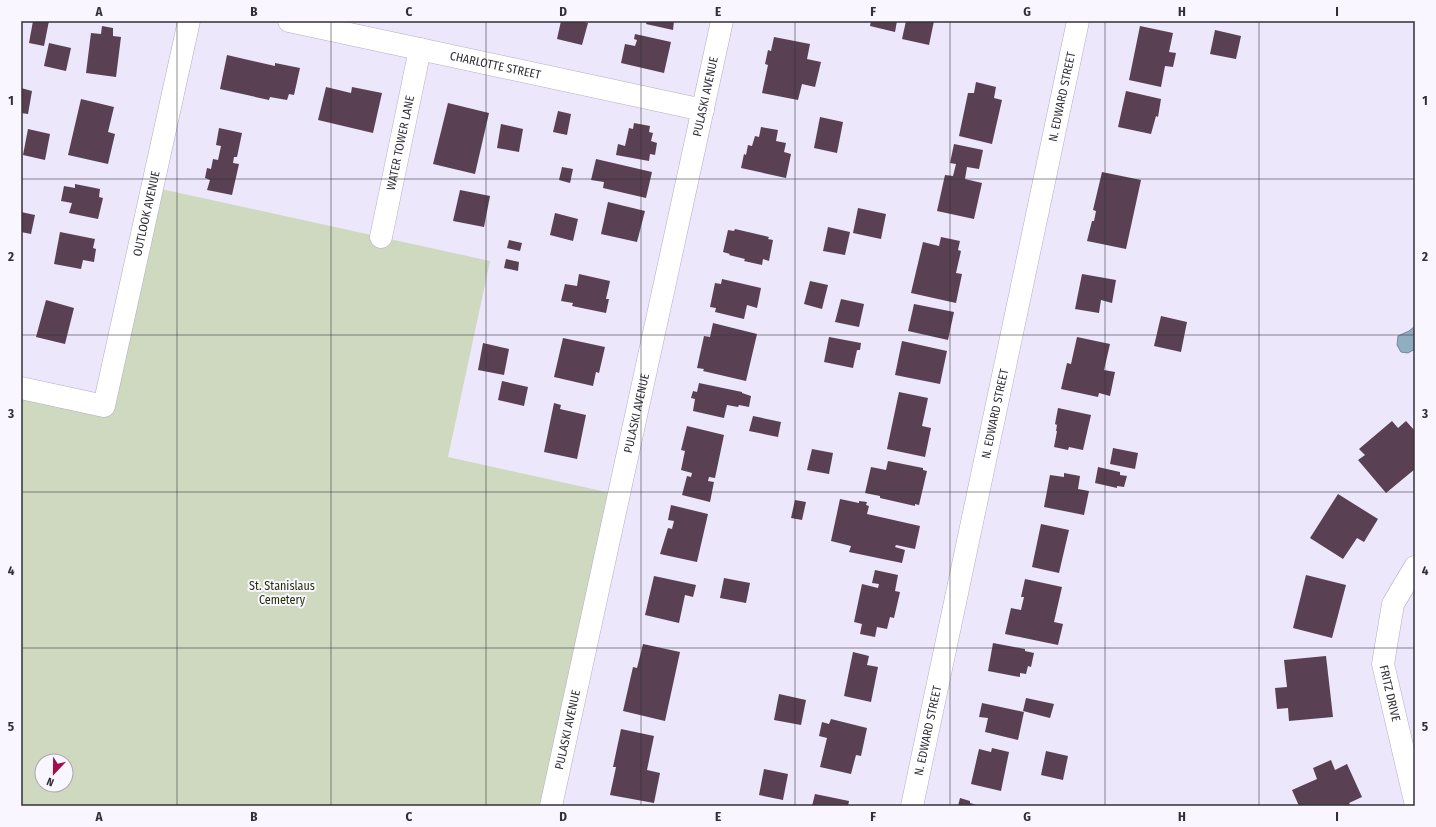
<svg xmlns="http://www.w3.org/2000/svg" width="1436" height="827" font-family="'Fira Sans Condensed',sans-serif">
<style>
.green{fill:#ced9c0;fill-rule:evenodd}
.water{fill:#90aec2;stroke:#748898}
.building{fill:#594052}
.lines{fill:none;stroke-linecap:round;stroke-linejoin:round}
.street-casing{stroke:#b3aec1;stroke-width:23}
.street{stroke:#fff;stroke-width:22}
.grid{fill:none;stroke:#322f37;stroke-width:1;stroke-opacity:0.55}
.labels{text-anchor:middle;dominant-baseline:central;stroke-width:4;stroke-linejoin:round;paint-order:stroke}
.street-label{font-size:12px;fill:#322f37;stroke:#f9f6ff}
.park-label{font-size:12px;fill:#1f3000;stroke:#f9f6ff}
.neatline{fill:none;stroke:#322f37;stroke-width:1.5}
.grid-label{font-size:13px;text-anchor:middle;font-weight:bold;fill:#322f37}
</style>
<rect width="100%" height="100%" fill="#ede7fb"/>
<path class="green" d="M 152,187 L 490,261 L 448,457 L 620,495 L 551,806 L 21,806 L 21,388 L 104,406 ZM 42,761 L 66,761 L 66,785 L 42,785 Z"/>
<polygon class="water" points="1415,326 1415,349 1408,353 1401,352 1397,345 1398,336 1409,331"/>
<g class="building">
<polygon points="33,21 49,21 44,46 29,43"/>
<polygon points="561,21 580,21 588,23 582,45 557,39"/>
<polygon points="647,21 674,21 673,30 646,24"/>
<polygon points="871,21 897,21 895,32 870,26"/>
<polygon points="906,21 934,21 929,45 902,39"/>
<polygon points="102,26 113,28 113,36 121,37 116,77 86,73 91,33 101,34"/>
<polygon points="1140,26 1173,33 1169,52 1176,53 1173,67 1165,66 1161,87 1129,80"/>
<polygon points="1215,30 1241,36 1236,59 1210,54"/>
<polygon points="635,34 671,42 664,73 621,63 625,44 635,46 637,40 634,39"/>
<polygon points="774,37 810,44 807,59 821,62 815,87 802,84 798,100 762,93 768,65 765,64 768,50 771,51"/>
<polygon points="49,43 71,48 66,71 44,66"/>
<polygon points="227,55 275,66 275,63 300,68 294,95 289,94 287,100 270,97 269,100 220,89"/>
<polygon points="976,82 996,87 994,98 1002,100 992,144 959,136 968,93 974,93"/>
<polygon points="326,87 351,93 352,87 382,93 373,133 318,120"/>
<polygon points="21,88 32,91 28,114 21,113"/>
<polygon points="1126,91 1161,99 1158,117 1156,116 1151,134 1118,127"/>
<polygon points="81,99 114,107 108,132 115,134 108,164 68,155"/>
<polygon points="448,103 489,113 475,174 433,164"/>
<polygon points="558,111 571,114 567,135 553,132"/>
<polygon points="820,117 843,122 837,153 814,148"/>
<polygon points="634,123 650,126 649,132 653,133 651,141 657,143 655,155 650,154 649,161 616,155 618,144 625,146 629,128 633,129"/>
<polygon points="501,124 523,129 519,152 497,148"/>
<polygon points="761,127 778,130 776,141 786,143 784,152 791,154 786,178 741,168 744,154 746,155 748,145 752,146 755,136 759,137"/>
<polygon points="219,128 242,133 237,157 234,157 233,163 239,164 232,195 207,190 210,180 205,178 207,168 211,169 213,159 218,160 221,146 216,145"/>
<polygon points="28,129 50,134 45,160 23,155"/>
<polygon points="954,144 983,150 979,169 967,167 965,179 982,183 974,219 937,211 945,175 953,176 956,164 950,163"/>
<polygon points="596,159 652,172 646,198 603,188 604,182 591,180"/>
<polygon points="562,167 573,169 570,183 559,180"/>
<polygon points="1102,172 1141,180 1126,249 1087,241 1092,221 1094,221 1096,211 1093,210"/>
<polygon points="75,184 100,189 99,197 103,198 98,219 69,213 72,203 61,201 64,186 75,188"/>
<polygon points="460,190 490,196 484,227 453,221"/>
<polygon points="608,202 645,211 637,242 601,234"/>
<polygon points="858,208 886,214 881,239 853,233"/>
<polygon points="21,212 35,215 31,234 21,232"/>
<polygon points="555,213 578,219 573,241 550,235"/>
<polygon points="828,227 850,232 845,255 823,251"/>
<polygon points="735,229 769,237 768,239 773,240 769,261 763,259 762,265 744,261 745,259 729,255 730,254 723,252 728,230 734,231"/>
<polygon points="60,232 95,239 93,248 96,249 94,262 83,260 81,269 54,264"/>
<polygon points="941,237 960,241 958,250 961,251 956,273 962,274 956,303 911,293 923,242 939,246"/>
<polygon points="509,240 522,243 520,251 507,248"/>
<polygon points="506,259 519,262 518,271 504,268"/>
<polygon points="579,274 610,281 606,299 609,299 606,313 572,306 573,303 561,301 565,284 577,286"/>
<polygon points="1082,274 1116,280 1112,303 1101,300 1099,313 1075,309"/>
<polygon points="722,279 761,288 757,308 747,305 744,319 715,312 716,308 710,307 715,283 721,284"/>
<polygon points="810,281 828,285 822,309 804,304"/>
<polygon points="841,299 864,304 859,327 835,322"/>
<polygon points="46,300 74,308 65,344 36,337"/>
<polygon points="914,304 954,312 948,340 908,331"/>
<polygon points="1161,316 1187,322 1181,352 1154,346"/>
<polygon points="713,323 757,334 746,381 703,371 704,369 697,368 704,336 710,337"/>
<polygon points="829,337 861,343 860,350 857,350 853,368 824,362"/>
<polygon points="1077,337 1110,344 1104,370 1115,372 1110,396 1099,393 1098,397 1061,389 1067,363 1071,364"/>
<polygon points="563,338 605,347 599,373 596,372 593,386 554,377"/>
<polygon points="902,341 947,351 940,384 895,375"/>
<polygon points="483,343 509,349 504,375 478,370"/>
<polygon points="502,381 528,387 524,406 498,400"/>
<polygon points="699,383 742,392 742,393 751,396 749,407 739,405 738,407 727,405 724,418 693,411 695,399 691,398 693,391 697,392"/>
<polygon points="899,392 928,398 922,426 931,428 925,457 887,449"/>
<polygon points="554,403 561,405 560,409 586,415 577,459 544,452"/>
<polygon points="1058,408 1091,415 1083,450 1069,447 1068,450 1054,447 1057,431 1056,431 1057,425 1055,424"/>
<polygon points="753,416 781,422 778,437 749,431"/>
<polygon points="1392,421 1398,428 1406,421 1415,431 1415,469 1386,493 1358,460 1365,455 1359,449"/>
<polygon points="687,426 724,435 715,478 709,477 708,481 714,482 710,502 682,495 687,476 691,477 692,473 681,470 685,451 681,450"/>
<polygon points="1113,448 1138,453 1135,469 1110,464"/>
<polygon points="812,449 833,453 829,474 807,470"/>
<polygon points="888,461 923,468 923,470 927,471 919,505 915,504 915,506 880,498 880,496 865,493 871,467 886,470"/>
<polygon points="1098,467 1120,472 1120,475 1127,476 1124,487 1117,486 1117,488 1095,483"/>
<polygon points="1064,473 1080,476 1078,489 1089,491 1084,515 1044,507 1050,475 1064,477"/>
<polygon points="1338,494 1378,519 1364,542 1357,538 1343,559 1310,538"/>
<polygon points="840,499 859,503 859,501 867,502 866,505 869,506 867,514 920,526 915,549 896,545 895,547 905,550 902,563 849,552 851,546 831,541"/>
<polygon points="795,500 806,502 802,520 791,518"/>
<polygon points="671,505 708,514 697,562 660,554 668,528 672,529 674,521 668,520"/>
<polygon points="1041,524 1069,530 1059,573 1032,567"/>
<polygon points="875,570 898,575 895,591 900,592 894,618 890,617 887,629 877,627 875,637 860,634 862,624 854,622 862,584 878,588 879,584 872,583"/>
<polygon points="1306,575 1346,585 1332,638 1293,628"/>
<polygon points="654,576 696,585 693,597 685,595 679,623 645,615"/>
<polygon points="724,578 750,583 746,603 720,598"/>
<polygon points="1025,579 1062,587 1054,622 1063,624 1058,645 1005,634 1011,608 1021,610 1024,597 1021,597"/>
<polygon points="993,643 1025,649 1025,651 1034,653 1031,667 1028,666 1026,674 1020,673 1020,677 988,671"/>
<polygon points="643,644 680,652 665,721 623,711 633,667 637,668"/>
<polygon points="853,652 869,656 867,665 878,667 871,702 844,696"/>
<polygon points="1326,656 1333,717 1289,721 1288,708 1277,709 1275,688 1287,687 1284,660"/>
<polygon points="779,694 806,700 801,725 774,720"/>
<polygon points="1026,698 1054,704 1050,718 1023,711"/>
<polygon points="982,703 1024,712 1018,740 985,732 988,718 979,717"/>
<polygon points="831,719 867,728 861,756 856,755 851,774 820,767 827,738 819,736 822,722 829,724"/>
<polygon points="621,729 654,736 647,770 660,773 654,803 610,795 616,767 613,767"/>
<polygon points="992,748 1009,752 1001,791 971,784 979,749 991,752"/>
<polygon points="1046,751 1068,756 1063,780 1041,775"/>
<polygon points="1331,760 1335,770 1347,764 1362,797 1349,803 1351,806 1299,806 1292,790 1317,779 1313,768"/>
<polygon points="764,769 788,774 783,800 759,795"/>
<polygon points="815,794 849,801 848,806 812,806"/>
<polygon points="960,798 970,801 970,803 980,806 958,806"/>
</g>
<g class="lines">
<g class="street-casing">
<g id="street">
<path id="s1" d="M 289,21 L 703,110"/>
<path id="s2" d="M 381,237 L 420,49"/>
<path id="s3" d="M 21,388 L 104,406 L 189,21"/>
<path id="s4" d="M 1415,567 L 1393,604 L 1383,664 L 1415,801"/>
<path id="s5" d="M 551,806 L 722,21"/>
<path id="s6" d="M 912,806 L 1078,21"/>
</g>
</g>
<use href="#street" class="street"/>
</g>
<path class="grid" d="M 177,21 L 177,806M 331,21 L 331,806M 486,21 L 486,806M 641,21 L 641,806M 795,21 L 795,806M 950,21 L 950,806M 1105,21 L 1105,806M 1259,21 L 1259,806M 21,179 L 1415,179M 21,335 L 1415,335M 21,492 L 1415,492M 21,648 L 1415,648"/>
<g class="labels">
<g class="street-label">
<text stroke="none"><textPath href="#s1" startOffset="211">CHARLOTTE STREET</textPath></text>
<text stroke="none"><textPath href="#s6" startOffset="725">N. EDWARD STREET</textPath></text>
<text stroke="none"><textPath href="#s5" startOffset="726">PULASKI AVENUE</textPath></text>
<text stroke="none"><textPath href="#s2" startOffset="96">WATER TOWER LANE</textPath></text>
<text stroke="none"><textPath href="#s3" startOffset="282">OUTLOOK AVENUE</textPath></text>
<text stroke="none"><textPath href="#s5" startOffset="402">PULASKI AVENUE</textPath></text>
<text stroke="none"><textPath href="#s6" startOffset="401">N. EDWARD STREET</textPath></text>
<text stroke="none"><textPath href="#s4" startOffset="134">FRITZ DRIVE</textPath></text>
<text stroke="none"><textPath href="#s5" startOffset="78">PULASKI AVENUE</textPath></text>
<text stroke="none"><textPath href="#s6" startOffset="77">N. EDWARD STREET</textPath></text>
</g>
<g class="park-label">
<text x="282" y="586">St. Stanislaus<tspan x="282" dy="14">Cemetery</tspan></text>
</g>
</g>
<rect width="1436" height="827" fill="none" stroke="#f9f6ff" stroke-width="44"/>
<g transform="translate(54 773) rotate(202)"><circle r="19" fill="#f9f6ff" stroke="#a9a6af"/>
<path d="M0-3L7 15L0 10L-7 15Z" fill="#a30d4b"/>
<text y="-6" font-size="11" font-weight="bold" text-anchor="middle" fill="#322f37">N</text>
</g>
<rect x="22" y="22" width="1392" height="783" class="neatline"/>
<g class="grid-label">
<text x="99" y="16">A</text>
<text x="254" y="16">B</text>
<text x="409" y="16">C</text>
<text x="563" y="16">D</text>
<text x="718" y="16">E</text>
<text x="873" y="16">F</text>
<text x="1027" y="16">G</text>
<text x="1182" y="16">H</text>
<text x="1337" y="16">I</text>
<text x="11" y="105">1</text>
<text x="1425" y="105">1</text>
<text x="11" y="261">2</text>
<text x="1425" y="261">2</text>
<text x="11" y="418">3</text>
<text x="1425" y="418">3</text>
<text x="11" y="575">4</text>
<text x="1425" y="575">4</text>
<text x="11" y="731">5</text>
<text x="1425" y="731">5</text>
<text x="99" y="821">A</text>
<text x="254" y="821">B</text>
<text x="409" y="821">C</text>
<text x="563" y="821">D</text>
<text x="718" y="821">E</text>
<text x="873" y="821">F</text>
<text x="1027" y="821">G</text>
<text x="1182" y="821">H</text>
<text x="1337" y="821">I</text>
</g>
</svg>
